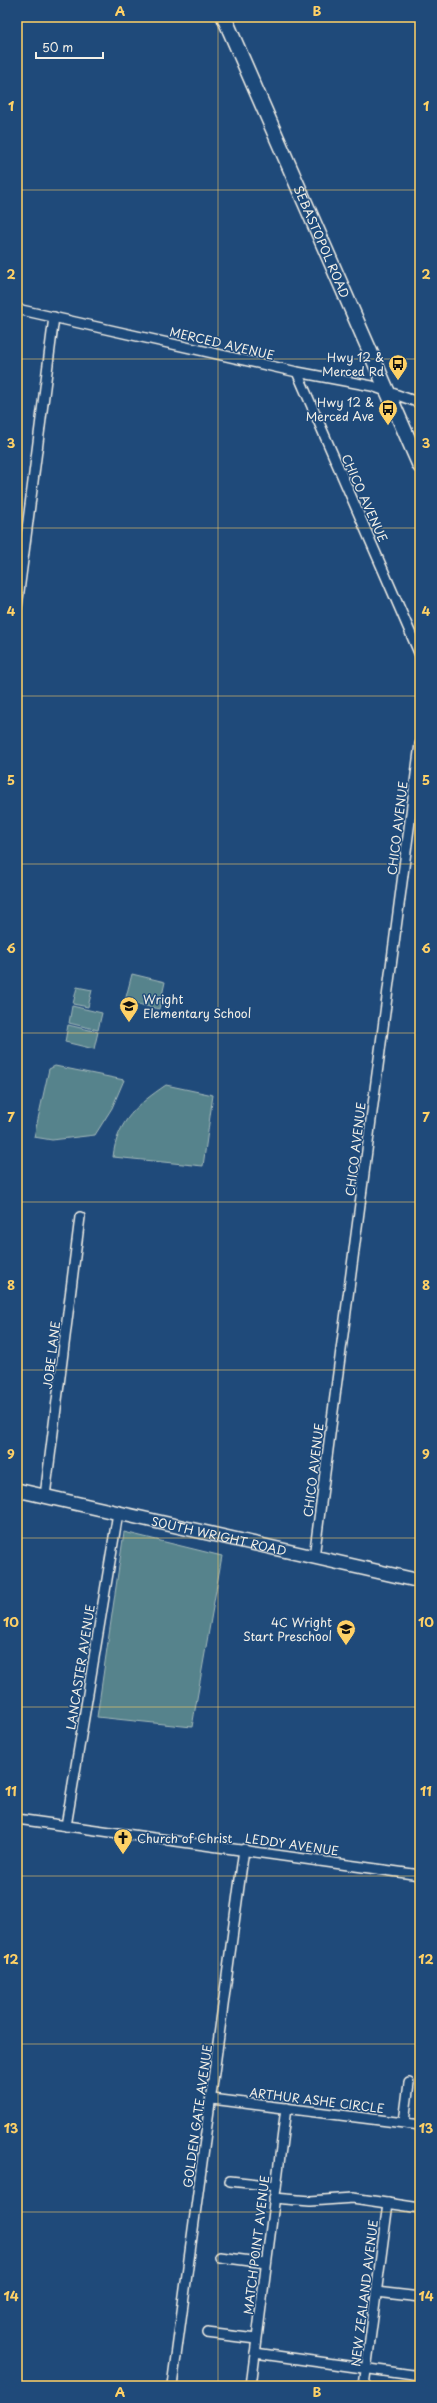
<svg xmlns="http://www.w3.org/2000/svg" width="437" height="2403" font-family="'Playpen Sans',sans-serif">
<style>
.green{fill:#56838c;stroke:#a5baba}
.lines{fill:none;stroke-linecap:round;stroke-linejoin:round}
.minor-casing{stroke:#f4f1e8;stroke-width:12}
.secondary-casing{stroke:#f4f1e8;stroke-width:16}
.primary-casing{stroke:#f4f1e8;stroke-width:17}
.minor{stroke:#1f4a7a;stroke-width:9}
.secondary{stroke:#1f4a7a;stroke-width:13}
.primary{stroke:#1f4a7a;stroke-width:14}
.grid{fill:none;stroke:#ffd166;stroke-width:1;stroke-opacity:0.55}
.labels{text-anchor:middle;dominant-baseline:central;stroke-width:3;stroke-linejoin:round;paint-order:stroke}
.street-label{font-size:12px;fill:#f4f1e8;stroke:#1f4a7a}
.poi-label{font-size:12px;fill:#f4f1e8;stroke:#1f4a7a;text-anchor:end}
.neatline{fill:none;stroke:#ffd166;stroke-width:1.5}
.grid-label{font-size:13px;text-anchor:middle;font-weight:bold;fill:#ffd166}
</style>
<rect width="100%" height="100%" fill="#1f4a7a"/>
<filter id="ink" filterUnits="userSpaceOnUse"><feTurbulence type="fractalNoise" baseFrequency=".025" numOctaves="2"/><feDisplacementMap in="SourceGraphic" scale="8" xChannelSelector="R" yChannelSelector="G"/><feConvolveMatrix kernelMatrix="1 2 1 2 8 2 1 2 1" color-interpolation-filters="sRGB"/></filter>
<g filter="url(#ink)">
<g class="green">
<polygon points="132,974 165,982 159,1009 125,1001"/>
<polygon points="77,987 92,990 88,1007 73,1004"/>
<polygon points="72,1006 102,1013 98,1030 69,1023"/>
<polygon points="68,1025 98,1032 94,1049 65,1042"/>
<polygon points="55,1066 124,1080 112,1108 95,1135 52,1140 34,1137 49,1069"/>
<path d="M 166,1085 L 213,1095 L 203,1166 L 113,1157 C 117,1121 138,1104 166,1085 Z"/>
<polygon points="124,1532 222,1556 192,1727 97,1717"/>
</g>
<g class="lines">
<g class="minor-casing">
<g id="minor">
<polyline points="17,309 297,372 372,386 420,403"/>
<polyline points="297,372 420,655"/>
<polyline points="17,607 54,317"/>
<polyline points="45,1496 80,1217"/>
<polyline points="314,1557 420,744"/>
<polyline points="17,1819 420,1875"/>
<polyline points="66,1826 118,1513"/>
<polyline points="212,2099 420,2125"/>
<polyline points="404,2122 409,2083"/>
<polyline points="230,2181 276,2186"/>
<polyline points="274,2198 310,2201 353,2198 420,2208"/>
<polyline points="220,2257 266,2263"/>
<polyline points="376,2292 420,2297"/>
<polyline points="207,2333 256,2339"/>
<polyline points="255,2353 420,2376"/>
<polyline points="172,2386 244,1849"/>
<polyline points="251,2386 286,2108"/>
<polyline points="364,2386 388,2203"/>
</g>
</g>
<g class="secondary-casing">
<g id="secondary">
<path id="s1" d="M 17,1490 L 420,1581"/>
</g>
</g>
<g class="primary-casing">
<g id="primary">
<path id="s2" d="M 224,17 L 420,466"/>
</g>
</g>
<use href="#minor" class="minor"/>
<use href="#secondary" class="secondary"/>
<use href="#primary" class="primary"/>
</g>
</g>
<path class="grid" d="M 218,17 L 218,2386M 17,190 L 420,190M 17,359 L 420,359M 17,528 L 420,528M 17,696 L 420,696M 17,864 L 420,864M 17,1033 L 420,1033M 17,1202 L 420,1202M 17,1370 L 420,1370M 17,1538 L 420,1538M 17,1707 L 420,1707M 17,1876 L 420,1876M 17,2044 L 420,2044M 17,2212 L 420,2212"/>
<defs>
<g id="bus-pin" transform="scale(1)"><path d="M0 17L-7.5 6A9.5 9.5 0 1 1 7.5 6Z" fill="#ffd166" stroke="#1f4a7a"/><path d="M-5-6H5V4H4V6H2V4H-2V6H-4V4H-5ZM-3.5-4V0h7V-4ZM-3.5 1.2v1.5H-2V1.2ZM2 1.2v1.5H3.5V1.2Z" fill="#111"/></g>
<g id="school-pin" transform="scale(1)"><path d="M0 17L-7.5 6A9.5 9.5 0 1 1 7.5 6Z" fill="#ffd166" stroke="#1f4a7a"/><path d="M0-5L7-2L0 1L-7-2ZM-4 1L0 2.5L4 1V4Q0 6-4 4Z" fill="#111"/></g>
<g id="church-pin" transform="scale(1)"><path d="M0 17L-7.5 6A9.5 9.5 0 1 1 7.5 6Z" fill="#ffd166" stroke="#1f4a7a"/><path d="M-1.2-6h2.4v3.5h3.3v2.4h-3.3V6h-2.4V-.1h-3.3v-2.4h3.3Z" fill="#111"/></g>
</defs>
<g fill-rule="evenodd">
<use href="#bus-pin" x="398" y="364"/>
<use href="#bus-pin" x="388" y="409"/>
<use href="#school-pin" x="129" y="1006"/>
<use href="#school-pin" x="346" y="1629"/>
<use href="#church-pin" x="123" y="1838"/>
</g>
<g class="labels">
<g class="street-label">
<text stroke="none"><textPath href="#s2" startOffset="245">SEBASTOPOL ROAD</textPath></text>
<text transform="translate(222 343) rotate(13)">MERCED AVENUE</text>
<text transform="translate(365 498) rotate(66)">CHICO AVENUE</text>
<text transform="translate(397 828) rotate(-83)">CHICO AVENUE</text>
<text transform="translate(355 1149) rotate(-83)">CHICO AVENUE</text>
<text transform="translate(51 1355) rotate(-83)">JOBE LANE</text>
<text transform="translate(313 1470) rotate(-83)">CHICO AVENUE</text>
<text stroke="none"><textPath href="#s1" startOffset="207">SOUTH WRIGHT ROAD</textPath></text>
<text transform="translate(80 1667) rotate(-81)">LANCASTER AVENUE</text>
<text transform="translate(292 1844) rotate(8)">LEDDY AVENUE</text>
<text transform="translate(317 2100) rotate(7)">ARTHUR ASHE CIRCLE</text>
<text transform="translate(197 2116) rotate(-82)">GOLDEN GATE AVENUE</text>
<text transform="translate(256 2245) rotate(-83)">MATCH POINT AVENUE</text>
<text transform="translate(364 2293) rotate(-83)">NEW ZEALAND AVENUE</text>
</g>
<g class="poi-label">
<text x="384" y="357">Hwy 12 &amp;<tspan x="384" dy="14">Merced Rd</tspan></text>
<text x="374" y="402">Hwy 12 &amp;<tspan x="374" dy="14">Merced Ave</tspan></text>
<text x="143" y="999" text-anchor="start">Wright<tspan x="143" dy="14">Elementary School</tspan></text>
<text x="332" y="1622">4C Wright<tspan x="332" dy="14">Start Preschool</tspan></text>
<text x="137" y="1838" text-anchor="start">Church of Christ</text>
</g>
</g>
<rect width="437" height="2403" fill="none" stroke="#1f4a7a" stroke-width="44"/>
<path d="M36 52v6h67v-6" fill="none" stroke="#f4f1e8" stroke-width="2"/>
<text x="42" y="52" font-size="12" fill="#f4f1e8" stroke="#1f4a7a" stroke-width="3" paint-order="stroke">50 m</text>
<rect x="22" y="22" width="393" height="2359" class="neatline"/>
<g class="grid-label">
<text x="120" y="16">A</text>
<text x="317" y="16">B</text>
<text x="11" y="111">1</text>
<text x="426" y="111">1</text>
<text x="11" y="279">2</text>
<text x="426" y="279">2</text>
<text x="11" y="448">3</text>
<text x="426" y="448">3</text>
<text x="11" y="616">4</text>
<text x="426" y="616">4</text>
<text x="11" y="785">5</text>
<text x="426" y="785">5</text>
<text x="11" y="953">6</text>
<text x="426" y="953">6</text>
<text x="11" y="1122">7</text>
<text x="426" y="1122">7</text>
<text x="11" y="1290">8</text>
<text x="426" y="1290">8</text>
<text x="11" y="1459">9</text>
<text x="426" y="1459">9</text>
<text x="11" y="1627">10</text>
<text x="426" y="1627">10</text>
<text x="11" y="1796">11</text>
<text x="426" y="1796">11</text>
<text x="11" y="1964">12</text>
<text x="426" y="1964">12</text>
<text x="11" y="2133">13</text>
<text x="426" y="2133">13</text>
<text x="11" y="2301">14</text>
<text x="426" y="2301">14</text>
<text x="120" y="2397">A</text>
<text x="317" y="2397">B</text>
</g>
</svg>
